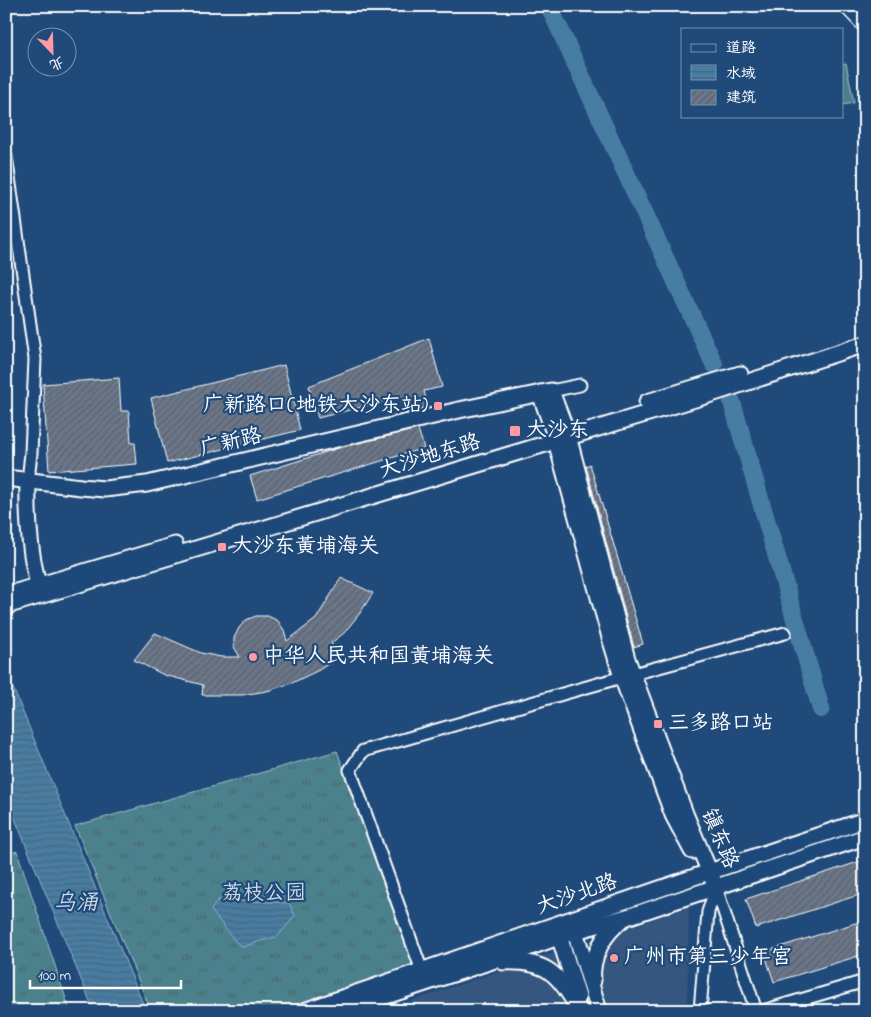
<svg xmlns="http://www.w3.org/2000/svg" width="871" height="1017" font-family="'Indie Flower','LXGW WenKai TC',sans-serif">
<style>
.built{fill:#36577e}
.grass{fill:url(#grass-tufts);stroke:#a6c0c6}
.garden{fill:#4c808d;stroke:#a6c0c6}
.water{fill:url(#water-rules);stroke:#91b1c8}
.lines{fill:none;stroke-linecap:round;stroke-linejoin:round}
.river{stroke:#477da3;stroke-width:18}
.building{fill:url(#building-hatch);stroke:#fff}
.street-casing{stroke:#fff;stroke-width:15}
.secondary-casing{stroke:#fff;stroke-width:19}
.primary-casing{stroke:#fff;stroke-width:21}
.street{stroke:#1f4a7a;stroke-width:11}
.secondary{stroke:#1f4a7a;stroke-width:15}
.primary{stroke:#1f4a7a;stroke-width:18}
.poi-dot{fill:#ff9aa2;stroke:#1f4a7a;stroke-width:2}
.labels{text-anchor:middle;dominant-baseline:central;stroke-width:4.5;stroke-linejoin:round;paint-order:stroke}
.poi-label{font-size:21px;fill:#fff;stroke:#1f4a7a;text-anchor:start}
.street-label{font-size:21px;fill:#fff;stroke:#1f4a7a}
.park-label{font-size:21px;fill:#d2dfe2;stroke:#1f4a7a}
.water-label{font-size:22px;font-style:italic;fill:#d1dee8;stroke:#1f4a7a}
</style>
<defs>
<pattern id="grass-tufts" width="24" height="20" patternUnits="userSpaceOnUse" patternTransform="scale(1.25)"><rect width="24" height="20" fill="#4c808d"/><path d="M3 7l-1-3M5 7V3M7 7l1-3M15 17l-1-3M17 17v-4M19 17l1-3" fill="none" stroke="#4c666c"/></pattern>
<pattern id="water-rules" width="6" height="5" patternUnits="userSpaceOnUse" patternTransform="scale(1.25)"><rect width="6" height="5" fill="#477da3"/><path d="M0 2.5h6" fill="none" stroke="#4a6478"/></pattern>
<pattern id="building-hatch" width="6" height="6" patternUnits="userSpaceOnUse" patternTransform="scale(1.25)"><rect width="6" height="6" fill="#6a7689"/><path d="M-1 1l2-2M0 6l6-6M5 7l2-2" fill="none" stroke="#5b616a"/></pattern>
</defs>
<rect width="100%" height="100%" fill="#1f4a7a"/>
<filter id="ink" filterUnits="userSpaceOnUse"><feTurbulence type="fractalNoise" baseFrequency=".02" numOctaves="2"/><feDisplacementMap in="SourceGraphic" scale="10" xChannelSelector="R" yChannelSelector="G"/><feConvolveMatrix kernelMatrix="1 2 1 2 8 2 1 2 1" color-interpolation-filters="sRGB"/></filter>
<g filter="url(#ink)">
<polygon class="built" points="689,907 687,1011 389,1011 388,1009"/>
<g class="grass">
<polygon points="337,751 417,968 283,1011 151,1011 75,826"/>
<polygon points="17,851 70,1011 6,1011 6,855"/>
</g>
<polygon class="garden" points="846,63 854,103 842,105 842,64"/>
<g class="water">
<polygon points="6,671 146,1011 94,1011 6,797"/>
<polygon points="218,900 289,903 295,916 277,937 260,941 243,947 235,941 211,910"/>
</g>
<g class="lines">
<g class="river">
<polyline points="549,6 714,364"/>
<polyline points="732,402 821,709"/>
</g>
</g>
<g class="building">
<polygon points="429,338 442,387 424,391 428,407 405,413 401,397 318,418 309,386"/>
<polygon points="284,365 300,430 167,463 151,398"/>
<polygon points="119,378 121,411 129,411 131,443 135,443 137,464 49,471 43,384"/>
<polygon points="418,429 424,448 257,499 250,476 342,447"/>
<polygon points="590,464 643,644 634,647 586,466"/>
<polygon points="341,578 373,593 360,613 344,633 331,643 340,656 319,670 292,683 267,691 242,695 202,695 203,685 164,675 134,660 155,633 201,653 221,657 240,657 234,647 234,638 239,628 246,620 256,616 268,616 278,621 284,630 287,641 316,619"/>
<polygon points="861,861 865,873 865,893 756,928 746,899"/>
<polygon points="865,920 865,954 774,982 764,952"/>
</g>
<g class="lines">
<g class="street-casing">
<g id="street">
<polyline points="6,156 35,359 31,453 28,481"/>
<polyline points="551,391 580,385"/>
<polyline points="716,887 756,1011"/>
<polyline points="422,971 350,770 363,751 622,677 785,633"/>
<polyline points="700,1011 708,912 716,887"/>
<polyline points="763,1011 865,981"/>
</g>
</g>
<g class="secondary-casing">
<g id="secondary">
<polyline points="540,393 553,430 611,641 622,677 673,815 692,851"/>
<polyline points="647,402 740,374"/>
<polyline points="6,478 81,487 105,489 147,484 459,410 551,391 568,436 627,659 686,816 716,887"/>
<path d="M 28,481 C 27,519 30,559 41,595"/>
<polyline points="6,595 175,545"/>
<polyline points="6,606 705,396 865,344"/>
<polyline points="567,928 575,931 599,1011"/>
<polyline points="557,929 578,997"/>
<path d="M 503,962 C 548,960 558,974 580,1011"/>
<path d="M 593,981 C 590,957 604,933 623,919"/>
<polyline points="304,1011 703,874 865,820"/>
<polyline points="341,1011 489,962 575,931 627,917 865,837"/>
</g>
</g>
<g class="primary-casing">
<polyline id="primary" points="849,6 865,23"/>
</g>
<use href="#street" class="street"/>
<use href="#secondary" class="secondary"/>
<use href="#primary" class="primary"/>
</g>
</g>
<g class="poi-dot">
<rect x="433" y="401" width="10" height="10" rx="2.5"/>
<rect x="509" y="425" width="12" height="12" rx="2.5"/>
<rect x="217" y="542" width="10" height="10" rx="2.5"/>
<circle cx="253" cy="657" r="5"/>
<rect x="653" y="719" width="10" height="10" rx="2.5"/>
<circle cx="614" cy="958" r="5"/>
</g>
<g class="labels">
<g class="poi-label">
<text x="428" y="406" text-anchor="end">广新路口(地铁大沙东站)</text>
<text x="526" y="431">大沙东</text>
<text x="232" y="547">大沙东黄埔海关</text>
<text x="263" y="657">中华人民共和国黄埔海关</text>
<text x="668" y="724">三多路口站</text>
<text x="624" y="958">广州市第三少年宫</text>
</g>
<g class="street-label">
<text transform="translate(231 443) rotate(-13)">广新路</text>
<text transform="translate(430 457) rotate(-17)">大沙地东路</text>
<text transform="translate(719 839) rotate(67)">镇东路</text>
<text transform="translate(577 895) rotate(-19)">大沙北路</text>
</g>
<g class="park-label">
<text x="264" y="894">荔枝公园</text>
</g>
<g class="water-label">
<text x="76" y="904">乌涌</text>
</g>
</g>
<rect width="871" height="1017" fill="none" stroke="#1f4a7a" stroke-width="25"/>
<rect x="12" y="12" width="846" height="992" fill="none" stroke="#fff" stroke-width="2" filter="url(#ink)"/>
<rect x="681" y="28" width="162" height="90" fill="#1f4a7a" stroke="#7992af"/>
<rect x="691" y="44" width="25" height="8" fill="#1f4a7a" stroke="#7992af"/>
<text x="726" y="52" font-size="15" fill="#ffffff">道路</text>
<rect x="691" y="65" width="25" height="15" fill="url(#water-rules)" stroke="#7992af"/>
<text x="726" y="78" font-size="15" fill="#ffffff">水域</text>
<rect x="691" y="90" width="25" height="15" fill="url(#building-hatch)" stroke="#7992af"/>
<text x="726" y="102" font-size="15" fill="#ffffff">建筑</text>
<g transform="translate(52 52) rotate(157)"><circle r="24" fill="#1f4a7a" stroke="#7992af"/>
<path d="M0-4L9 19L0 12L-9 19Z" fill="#ff9aa2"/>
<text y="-8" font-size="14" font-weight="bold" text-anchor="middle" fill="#ffffff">北</text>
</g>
<path d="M30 980v8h151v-8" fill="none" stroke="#ffffff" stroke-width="2.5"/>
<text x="38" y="980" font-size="15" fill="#ffffff" stroke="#1f4a7a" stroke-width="4" paint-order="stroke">100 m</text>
</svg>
